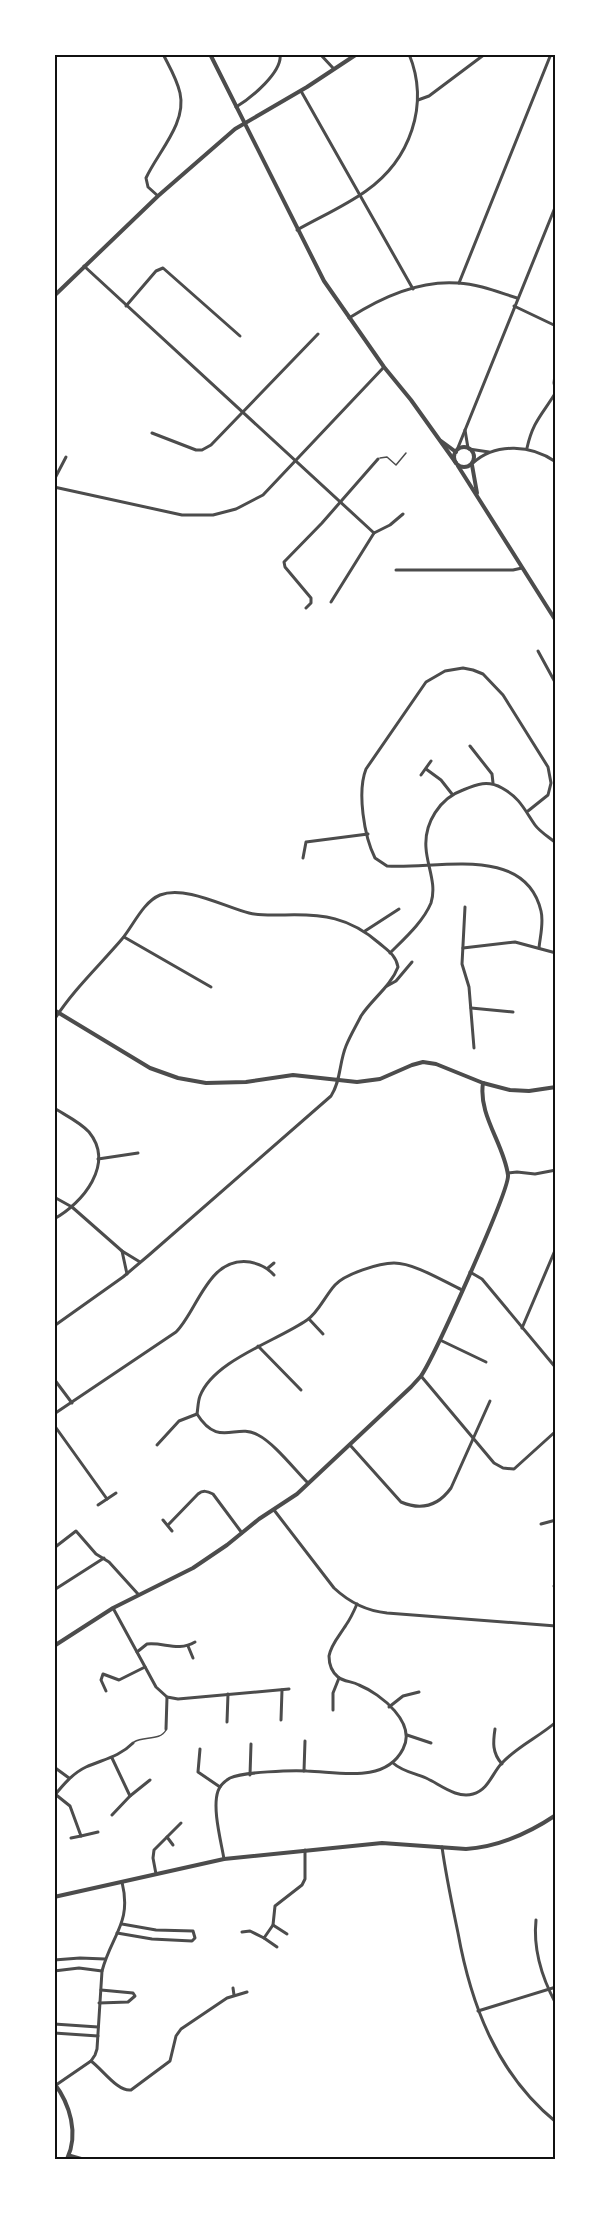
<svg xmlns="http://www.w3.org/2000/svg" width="610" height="2213" font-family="'Archivo Narrow',sans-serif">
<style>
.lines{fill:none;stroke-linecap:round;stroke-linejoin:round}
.service{stroke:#4c4c4c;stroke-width:1.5}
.minor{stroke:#4c4c4c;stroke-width:3}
.tertiary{stroke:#4c4c4c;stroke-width:4}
.neatline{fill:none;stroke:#111;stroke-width:2}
</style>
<rect width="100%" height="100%" fill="#fff"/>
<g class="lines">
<g class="service">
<polyline points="380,458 387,457 396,465 406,453"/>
<path d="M 134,1742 C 144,1736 160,1741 166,1730"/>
</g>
<g class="minor">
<polyline points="320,54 333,68"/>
<polyline points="301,91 413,289"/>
<polyline points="418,100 429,96 485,54"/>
<path d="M 236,107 C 251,98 283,72 280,54"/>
<path d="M 158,196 L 148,187 L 146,178 C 158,152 187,123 180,93 C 177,79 169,66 163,54"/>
<path d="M 297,230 C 320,217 345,206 366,191 C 410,160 430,105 409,54"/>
<polyline points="84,266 374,533 390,525 403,514"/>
<polyline points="459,283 551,54"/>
<polyline points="126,306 156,271 163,268 240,336"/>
<polyline points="514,306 556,326"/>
<path d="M 349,318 C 380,298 420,280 458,283 C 478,284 498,292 517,298"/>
<polyline points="556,392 554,383 556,367"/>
<polyline points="465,430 468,448"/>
<polyline points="152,433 196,450 202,450 211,445 318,334"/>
<path d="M 527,448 C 533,421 542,415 556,392"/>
<polyline points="469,449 489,452"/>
<polyline points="457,450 556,205"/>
<path d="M 473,463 C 496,442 532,445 556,462"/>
<polyline points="54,480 66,457"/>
<polyline points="54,487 182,515 213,515 236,509 263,495 384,367"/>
<polyline points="396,570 513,570 522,568"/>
<polyline points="331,602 374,533"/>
<polyline points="306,608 311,603 311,598 285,567 284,562 322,523 378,459"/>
<polyline points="538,651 556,684"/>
<polyline points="470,746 492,774 493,783"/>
<polyline points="426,769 441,780 452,794"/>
<polyline points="421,775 431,761"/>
<path d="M 528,811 L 548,795 L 551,783 L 548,767 L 503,695 L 483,674 L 473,670 L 463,668 L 445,671 L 426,682 L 366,769 C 357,792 364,836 375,858 L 387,866 C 435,870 525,843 541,911 C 544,923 540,937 539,948"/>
<polyline points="303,858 306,842 368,834"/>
<polyline points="465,907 462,964 469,987 474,1048"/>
<polyline points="365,931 399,909"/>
<polyline points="124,937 211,987"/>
<polyline points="463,948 515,942 556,953"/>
<path d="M 390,953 C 405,938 423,922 431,903 C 437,884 427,866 426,848 C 424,823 440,798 463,790 C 477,784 488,780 502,788 C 520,798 524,809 535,825 C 540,832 549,837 556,843"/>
<polyline points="387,986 396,981 412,962"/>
<polyline points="471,1008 513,1012"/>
<path d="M 54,1020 C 73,990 99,966 122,939 C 133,926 143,902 160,895 C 185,885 225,907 249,913 C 261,916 273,915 285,915 C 323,914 349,917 379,943 C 387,950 396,955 398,967 C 391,986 372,999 361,1016 C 356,1026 350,1036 346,1046 C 339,1063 341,1081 331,1096 L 149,1255 L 123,1277 L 54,1326"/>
<path d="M 54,1108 C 65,1115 80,1122 89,1132 C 115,1164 83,1203 54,1219"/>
<polyline points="98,1159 138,1153"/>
<polyline points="508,1173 517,1172 535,1174 556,1170"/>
<polyline points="54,1197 72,1207 122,1251"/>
<polyline points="268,1268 274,1263"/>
<polyline points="470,1272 482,1279 556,1368"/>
<polyline points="127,1274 122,1251 140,1262"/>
<polyline points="309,1319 323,1334"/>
<polyline points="522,1328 556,1248"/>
<polyline points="440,1340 486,1362"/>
<polyline points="258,1346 301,1390"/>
<polyline points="421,1376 494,1463 503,1468 514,1469 556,1431"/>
<polyline points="54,1379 72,1403"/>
<path d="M 54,1414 L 176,1332 C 198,1310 208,1256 250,1262 C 260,1264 267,1267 274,1275"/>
<polyline points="54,1425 107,1499"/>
<polyline points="157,1445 179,1421 197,1414"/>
<path d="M 350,1445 L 401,1502 C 422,1511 438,1506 451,1488 L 490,1401"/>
<path d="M 308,1483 C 295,1470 274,1443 258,1435 C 236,1422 219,1449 197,1414 C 198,1408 198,1401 200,1396 C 214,1360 277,1341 307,1320 C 318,1313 325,1296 335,1285 C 345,1274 379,1263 394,1263 C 414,1263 443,1281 462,1290"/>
<polyline points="98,1505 116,1493"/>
<path d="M 274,1510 L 334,1588 C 349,1602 367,1611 387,1613 L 556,1626"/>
<polyline points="163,1520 172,1531"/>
<polyline points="541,1524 556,1520"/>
<path d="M 168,1525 L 198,1494 C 203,1490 207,1491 213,1494 L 242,1533"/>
<polyline points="54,1548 76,1531 96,1554 109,1562 138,1594"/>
<polyline points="554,1586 556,1586"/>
<polyline points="54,1590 104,1558"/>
<polyline points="113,1608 156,1687 167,1697 178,1699 289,1689"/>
<polyline points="188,1646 193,1658"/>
<path d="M 137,1652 L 147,1644 C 164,1642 178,1652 195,1642"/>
<polyline points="106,1691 101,1680 103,1674 119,1680 145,1667"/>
<polyline points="389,1707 403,1696 419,1692"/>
<polyline points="333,1710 333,1693 339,1678"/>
<polyline points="281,1720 282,1690"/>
<polyline points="227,1722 228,1694"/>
<polyline points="166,1729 167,1697"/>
<path d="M 495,1729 C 493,1742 492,1753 502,1764"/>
<polyline points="407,1735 431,1743"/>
<polyline points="200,1749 198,1772 220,1787"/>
<polyline points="112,1758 130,1796"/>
<path d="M 393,1763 C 403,1772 415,1773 426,1778 C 441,1785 457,1799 473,1794 C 488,1790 492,1774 501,1764 C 516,1747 539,1737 556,1722"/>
<polyline points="54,1767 69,1778"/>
<polyline points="304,1771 305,1741"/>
<polyline points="250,1775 251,1744"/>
<polyline points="55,1794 70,1806 81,1836 71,1838"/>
<path d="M 54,1796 C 63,1785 73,1773 86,1767 C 104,1759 119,1757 133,1743"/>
<polyline points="112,1815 130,1796 150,1780"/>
<polyline points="81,1836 98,1832"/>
<polyline points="167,1837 173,1845"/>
<path d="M 442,1847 C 446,1876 452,1904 458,1933 C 471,2005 497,2074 556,2122"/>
<path d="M 224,1859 C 221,1841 212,1808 218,1791 C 220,1785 225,1781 230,1778 C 243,1772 292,1770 307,1771 C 339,1772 385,1784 403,1749 C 417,1723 381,1694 359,1685 C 352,1681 344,1682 338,1677 C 332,1672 329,1664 329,1656 C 331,1644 340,1635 346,1625 C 351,1618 354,1611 357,1604"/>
<polyline points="156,1874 153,1858 154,1850 181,1823"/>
<path d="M 536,1920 C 533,1949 542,1978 556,2004"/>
<polyline points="273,1925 287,1934"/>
<polyline points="242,1932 250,1931 264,1938 273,1925 275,1906 302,1885 305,1879 305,1850"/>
<polyline points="117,1933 152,1939 192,1941 195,1938 193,1931 156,1930 122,1924"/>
<polyline points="264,1938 277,1947"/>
<polyline points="54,1960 80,1958 105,1959"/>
<polyline points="54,1971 79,1968 102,1971"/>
<polyline points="233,1988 234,1995"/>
<polyline points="99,2003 128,2002 135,1996 133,1993 101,1990"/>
<polyline points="478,2011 556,1987"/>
<polyline points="54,2024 98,2027"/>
<polyline points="54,2033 98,2036"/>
<path d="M 91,2061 C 103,2070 118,2092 131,2090 L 170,2061 L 176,2036 L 181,2029 L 227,1998 L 247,1992"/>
<path d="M 56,2085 L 91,2061 L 95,2055 L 97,2049 L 102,1971 C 112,1934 132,1923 122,1882"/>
<polyline points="69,2155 83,2159"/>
</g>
<g class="tertiary">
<polyline points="210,54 324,281 384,367 411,400 456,463"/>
<polyline points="54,296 158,196 235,129 307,87 357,54"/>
<polyline points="441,441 456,452"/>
<circle cx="464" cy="457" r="10"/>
<polyline points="472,465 477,493"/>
<polyline points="458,466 556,621"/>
<polyline points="54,1010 150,1068 178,1078 206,1083 246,1082 293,1075 357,1082 380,1079 412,1065 423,1062 436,1064 483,1083 510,1090 529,1091 556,1087"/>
<path d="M 54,1646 L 113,1608 L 193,1568 L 227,1545 L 259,1519 L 297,1494 L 411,1387 L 421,1376 C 434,1357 510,1189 508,1175 C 504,1144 478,1115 483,1083"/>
<path d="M 54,1897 L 224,1859 L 382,1843 L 466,1849 C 498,1847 529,1833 556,1815"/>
<path d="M 54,2083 C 70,2104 79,2134 67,2159"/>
</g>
</g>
<rect width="610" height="2213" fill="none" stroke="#ffffff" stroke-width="111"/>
<rect x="56" y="56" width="498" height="2102" class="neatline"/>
</svg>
